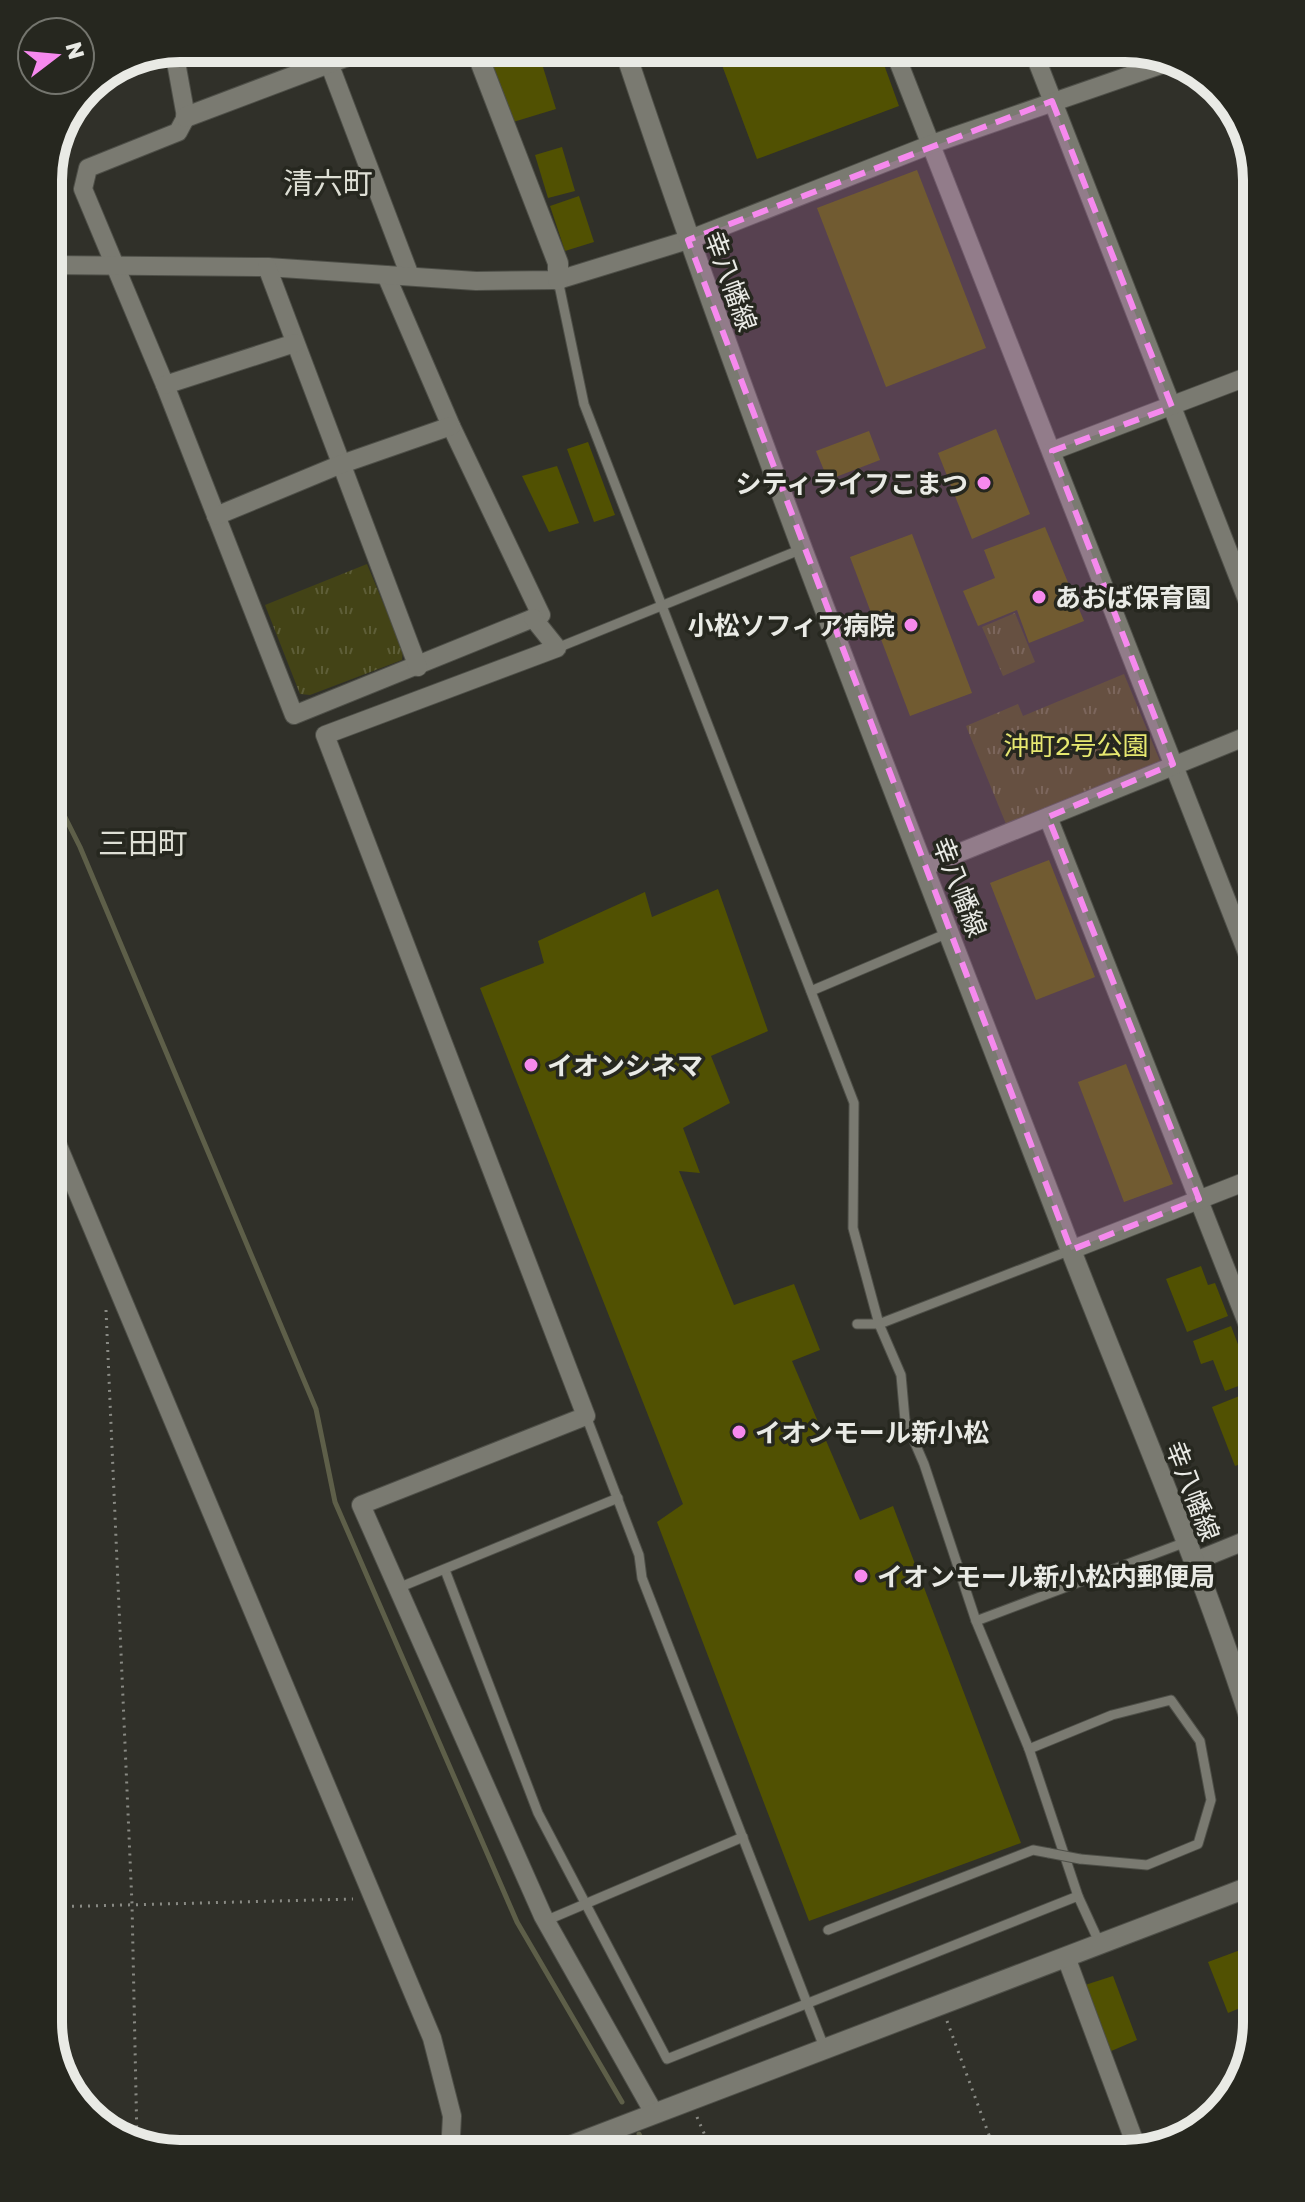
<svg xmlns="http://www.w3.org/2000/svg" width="1305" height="2202" font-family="'Golos Text','Noto Sans JP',sans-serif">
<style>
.park{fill:url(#park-tufts)}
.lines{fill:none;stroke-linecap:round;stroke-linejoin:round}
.stream{stroke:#5e5f49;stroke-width:5}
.building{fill:#515102}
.service-casing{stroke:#4e4f48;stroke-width:11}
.minor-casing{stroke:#4e4f48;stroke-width:20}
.tertiary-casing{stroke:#4e4f48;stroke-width:22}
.path{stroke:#898a84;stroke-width:3;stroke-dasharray:2 6;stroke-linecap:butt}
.service{stroke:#7a7a71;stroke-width:9}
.minor{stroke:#7a7a71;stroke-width:18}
.tertiary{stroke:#7a7a71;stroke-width:20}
.service-bridge-casing{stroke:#4e4f48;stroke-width:11;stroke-linecap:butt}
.service-bridge{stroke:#7a7a71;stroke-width:9}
.marked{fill:#f689ee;fill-opacity:0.2;stroke:#f689ee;stroke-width:6;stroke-dasharray:16 10;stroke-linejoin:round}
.poi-dot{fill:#f689ee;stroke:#26271f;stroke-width:3}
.labels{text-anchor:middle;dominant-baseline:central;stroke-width:7;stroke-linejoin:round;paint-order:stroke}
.street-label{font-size:26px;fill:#e9eae5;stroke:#26271f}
.poi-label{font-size:26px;font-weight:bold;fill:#e9eae5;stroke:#26271f;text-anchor:start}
.park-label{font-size:26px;fill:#e6e870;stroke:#26271f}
.quarter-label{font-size:30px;fill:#dedfd5;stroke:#26271f}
.rim{fill:none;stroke:#e9eae5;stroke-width:10}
</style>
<defs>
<pattern id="park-tufts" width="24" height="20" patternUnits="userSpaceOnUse" patternTransform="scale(2)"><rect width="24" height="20" fill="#434316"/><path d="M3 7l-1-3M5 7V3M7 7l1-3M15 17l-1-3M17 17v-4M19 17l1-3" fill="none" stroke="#5e5e38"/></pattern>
</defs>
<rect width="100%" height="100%" fill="#303029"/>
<g class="park">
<polygon points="367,564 403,651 402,660 310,695 300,694 265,605"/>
<polygon points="1015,613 1035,662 1003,676 982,627"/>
<polygon points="1124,674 1160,761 1006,824 966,726 1018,704 1023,716"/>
</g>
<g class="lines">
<g class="stream">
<polyline points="48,783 80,847 316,1409 335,1502 517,1922 622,2102"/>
<polyline points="639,2134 649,2154"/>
</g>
</g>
<g class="building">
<polygon points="487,48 537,48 556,109 510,123"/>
<polygon points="719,48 878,48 899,106 757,159 716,49"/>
<polygon points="562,147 575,191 548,198 535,155"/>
<polygon points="917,170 986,348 886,387 817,208"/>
<polygon points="579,196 594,242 565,251 550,206"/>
<polygon points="996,429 1030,514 972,539 938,453"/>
<polygon points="869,431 880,460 828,480 816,451"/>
<polygon points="588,442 615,515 594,522 567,449"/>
<polygon points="557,466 579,523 549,532 522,476"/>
<polygon points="1045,527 1084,621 1029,643 1017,610 978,626 963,591 995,578 984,550"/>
<polygon points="912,534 972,693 910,716 850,557"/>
<polygon points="1049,860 1095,977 1036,1000 990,883"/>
<polygon points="718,889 768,1031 711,1056 730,1103 683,1128 700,1173 679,1171 734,1305 794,1284 820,1350 792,1361 860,1520 893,1506 1021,1843 809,1921 657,1522 683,1504 480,988 544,963 538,941 645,892 652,917"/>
<polygon points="1126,1064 1173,1184 1124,1202 1078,1082"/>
<polygon points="1201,1266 1208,1285 1215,1283 1228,1316 1187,1332 1166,1279"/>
<polygon points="1231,1326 1252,1381 1225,1391 1213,1360 1201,1364 1193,1341"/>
<polygon points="1257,1389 1257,1458 1235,1466 1212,1407"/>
<polygon points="1243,1949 1257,1984 1257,2001 1228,2013 1208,1962"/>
<polygon points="1113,1976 1137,2040 1109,2052 1085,1985"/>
</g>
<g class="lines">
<g class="service-casing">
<g id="service">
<polyline points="558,280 584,404 854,1103 853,1228 879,1324 901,1375 905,1420 924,1464 976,1621 1029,1749 1078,1896"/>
<polyline points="557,648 802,549"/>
<polyline points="811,991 948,933"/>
<polyline points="857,1324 879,1324 1071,1250"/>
<polyline points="586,1416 639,1555 642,1578 824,2047"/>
<polyline points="445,1570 538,1813 667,2059 1078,1896 1100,1944"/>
<polyline points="398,1588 618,1498"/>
<polyline points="976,1621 1186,1542"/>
<polyline points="1029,1749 1112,1715 1171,1700 1200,1741 1211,1800 1198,1844 1147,1865 1080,1859"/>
<polyline points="545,1921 743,1837"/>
<polyline points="828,1930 1033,1850 1049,1853"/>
</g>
</g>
<g class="minor-casing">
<g id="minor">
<polyline points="893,48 1257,978"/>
<polyline points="1032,48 1257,625"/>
<polyline points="174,51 186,117 178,132 88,168 83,189 165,385 294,715 541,615 451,426 386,275"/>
<polyline points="329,63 410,276"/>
<polyline points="48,265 267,267 476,281 558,280 688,240 932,144 1172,61"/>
<polyline points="267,267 418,667"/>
<polyline points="165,385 295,343"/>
<polyline points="1052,451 1257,373"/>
<polyline points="216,516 339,465 451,426"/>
<polyline points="533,618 557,648 325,735 586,1416 361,1505 543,1916 654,2113"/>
<polyline points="1048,817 1257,1348"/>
<polyline points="924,867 1257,732"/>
<polyline points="48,1122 432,2038 452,2116 450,2154"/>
<polyline points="1071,1250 1257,1177"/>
<polyline points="1193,1562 1257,1536"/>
<polyline points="1066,1957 1138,2151"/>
</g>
</g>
<g class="tertiary-casing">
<g id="tertiary">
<polyline points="475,48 558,263 558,280"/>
<path d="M 624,48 C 758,450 915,844 1067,1240 C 1131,1406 1204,1571 1257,1741"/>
<polyline points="186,117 369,48"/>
<polyline points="549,2154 1257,1884"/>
</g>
</g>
<g class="path">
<polyline points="106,1310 132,1904 137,2142"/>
<polyline points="48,1907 353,1899"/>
<polyline points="947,2021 996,2154"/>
<polyline points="697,2117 713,2154"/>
</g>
<use href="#service" class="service"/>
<use href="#minor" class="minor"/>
<use href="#tertiary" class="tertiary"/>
<g class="service-bridge-casing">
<polyline id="service-bridge" points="1049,1853 1080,1859"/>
</g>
<use href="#service-bridge" class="service-bridge"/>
</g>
<path class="marked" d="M 1052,101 L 1172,407 L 1052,451 L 1173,764 L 1048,817 L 1199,1199 L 1071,1250 L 688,240 Z"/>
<g class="poi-dot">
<circle cx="984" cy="483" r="8"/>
<circle cx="1039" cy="597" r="8"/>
<circle cx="911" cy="625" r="8"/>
<circle cx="531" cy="1065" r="8"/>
<circle cx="739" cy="1432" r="8"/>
<circle cx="861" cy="1576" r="8"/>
</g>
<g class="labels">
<g class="street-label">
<text transform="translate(731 281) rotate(70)">幸八幡線</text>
<text transform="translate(960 887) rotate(69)">幸八幡線</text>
<text transform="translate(1193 1491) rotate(69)">幸八幡線</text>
</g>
<g class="poi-label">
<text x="968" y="483" text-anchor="end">シティライフこまつ</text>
<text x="1055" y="597">あおば保育園</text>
<text x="895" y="625" text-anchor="end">小松ソフィア病院</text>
<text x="547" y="1065">イオンシネマ</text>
<text x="755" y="1432">イオンモール新小松</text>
<text x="877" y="1576">イオンモール新小松内郵便局</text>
</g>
<g class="park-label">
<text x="1076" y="745">沖町2号公園</text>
</g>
<g class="quarter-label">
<text x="328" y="183">清六町</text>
<text x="143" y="843">三田町</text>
</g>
</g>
<path d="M0 0H1305V2202H0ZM180 62H1125A118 118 0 0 1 1243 180V2022A118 118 0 0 1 1125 2140H180A118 118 0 0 1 62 2022V180A118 118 0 0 1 180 62Z" fill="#26271f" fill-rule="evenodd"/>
<path class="rim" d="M180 62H1125A118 118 0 0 1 1243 180V2022A118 118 0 0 1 1125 2140H180A118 118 0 0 1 62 2022V180A118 118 0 0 1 180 62Z"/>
<g transform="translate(56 56) rotate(74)"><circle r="38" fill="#26271f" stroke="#74756e" stroke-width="2"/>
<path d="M0-6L14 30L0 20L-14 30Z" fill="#f689ee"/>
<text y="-12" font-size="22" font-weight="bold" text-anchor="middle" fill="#e9eae5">N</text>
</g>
</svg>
